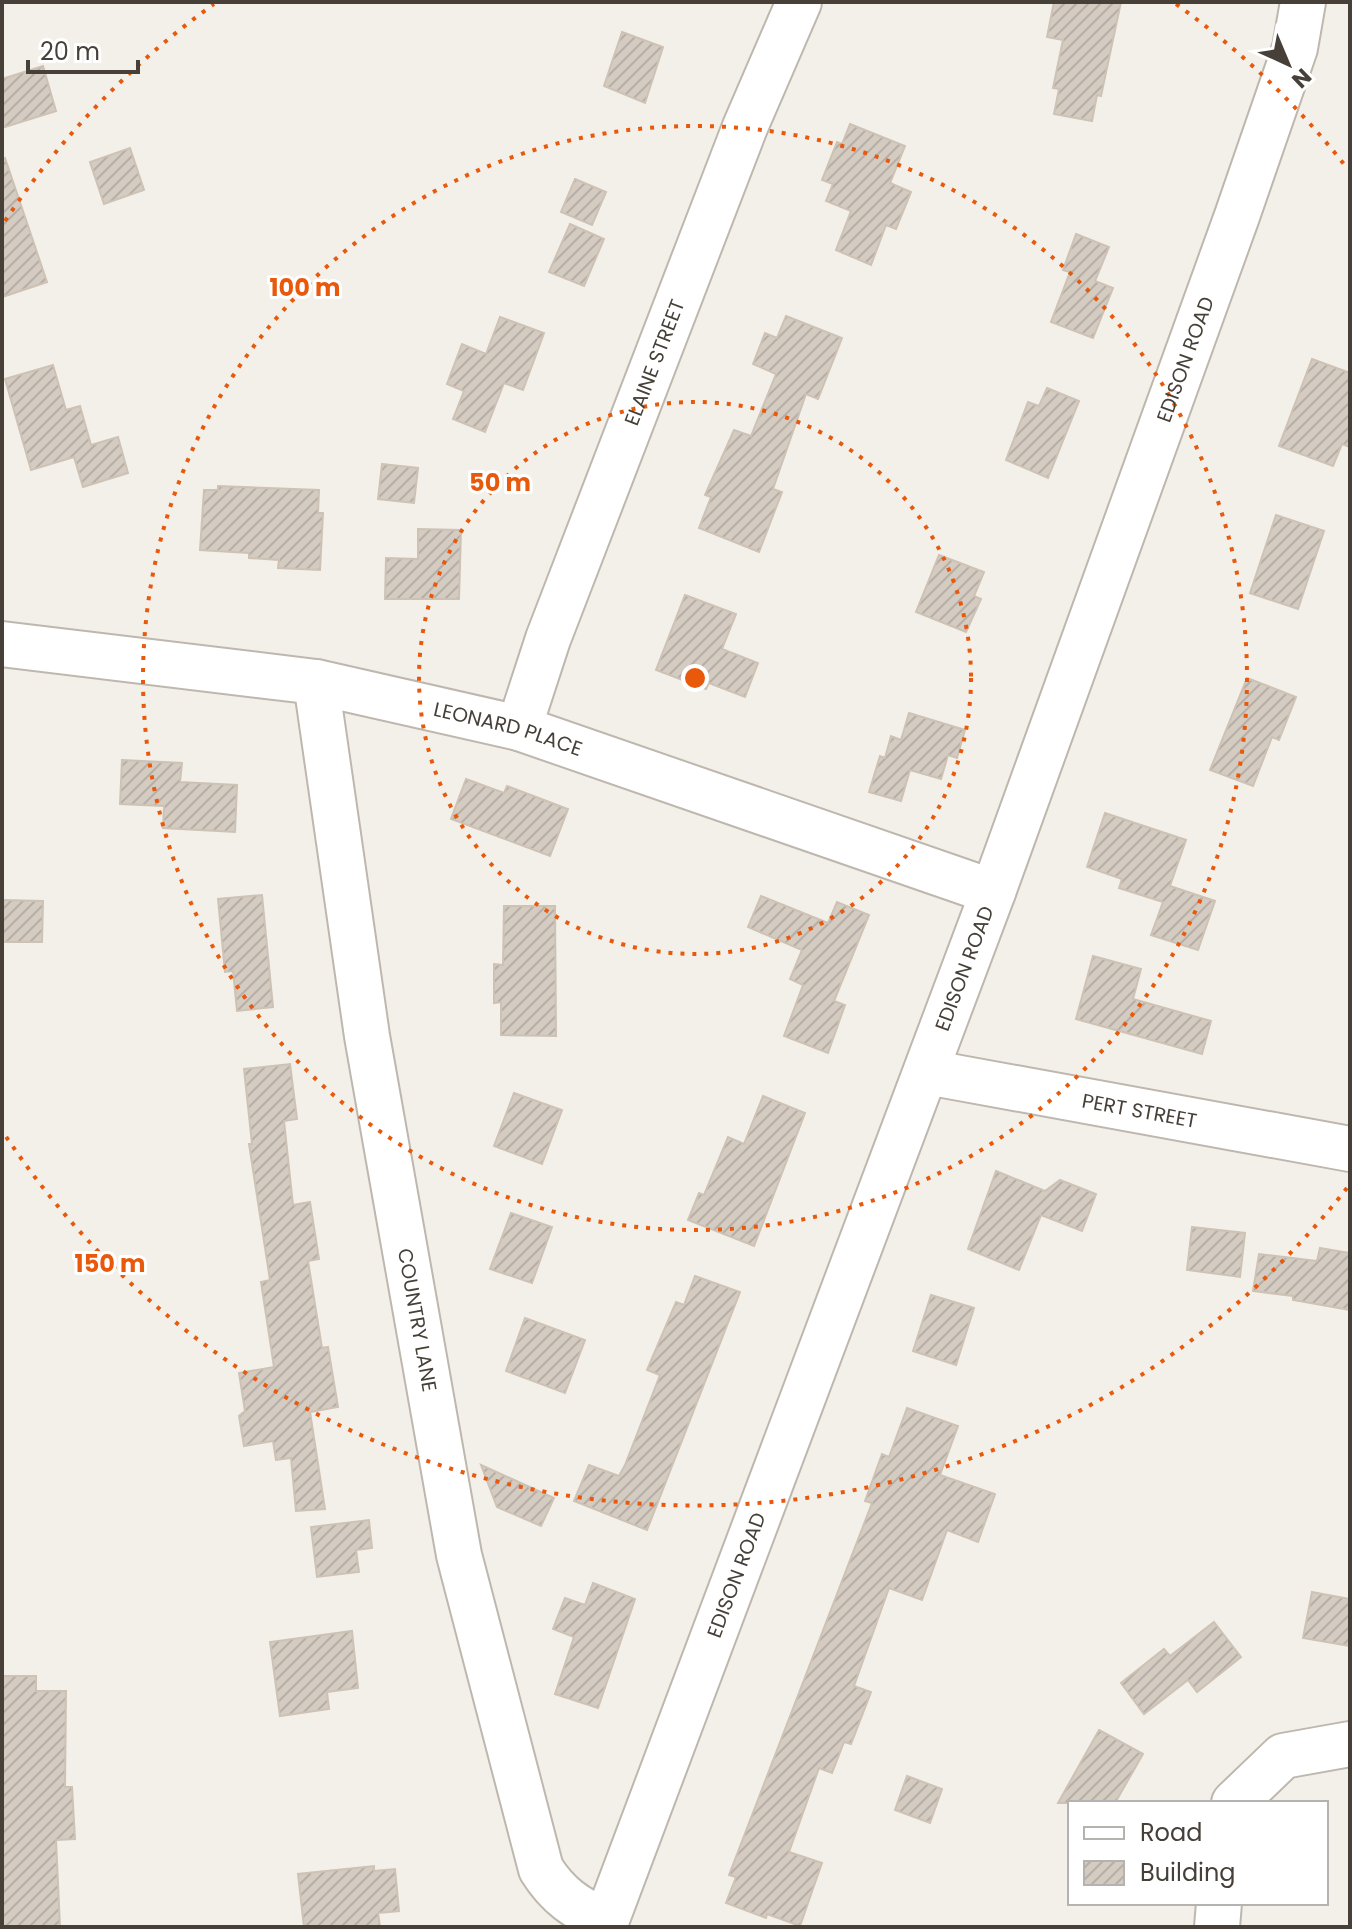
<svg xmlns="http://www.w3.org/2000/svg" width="1352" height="1929" font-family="Poppins,sans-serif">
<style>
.building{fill:url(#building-hatch);stroke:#cec2b5;stroke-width:2}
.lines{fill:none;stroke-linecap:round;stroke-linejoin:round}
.minor-casing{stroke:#beb7ae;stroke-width:48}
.minor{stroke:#fff;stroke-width:44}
.ring{fill:none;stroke:#e8590c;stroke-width:4;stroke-dasharray:4 8}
.labels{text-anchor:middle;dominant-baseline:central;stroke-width:6;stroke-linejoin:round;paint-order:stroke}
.street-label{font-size:20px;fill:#464039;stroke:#fff}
.centre{fill:#e8590c;stroke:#fff;stroke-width:4}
.ring-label{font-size:24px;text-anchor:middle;font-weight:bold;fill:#e8590c;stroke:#fff;stroke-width:6;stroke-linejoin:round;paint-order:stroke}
</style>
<defs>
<pattern id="building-hatch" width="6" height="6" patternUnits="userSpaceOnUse" patternTransform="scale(2)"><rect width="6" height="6" fill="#d4cbc1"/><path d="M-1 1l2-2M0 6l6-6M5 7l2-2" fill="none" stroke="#b7afa7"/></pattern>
</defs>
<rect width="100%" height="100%" fill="#f3f0ea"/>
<g class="building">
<polygon points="1054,2 1121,2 1101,96 1097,95 1092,121 1054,114 1059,89 1053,88 1063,40 1047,37"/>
<polygon points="622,32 663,47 645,103 604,86"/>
<polygon points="43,66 56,111 2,128 2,79"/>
<polygon points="850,124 905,146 890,183 911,192 896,229 886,225 871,265 836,250 851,211 826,201 833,184 822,180 837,142 842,144"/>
<polygon points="130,148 144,190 104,204 90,162"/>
<polygon points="5,158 47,282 2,297 2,159"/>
<polygon points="575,179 606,192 592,225 561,212"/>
<polygon points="570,224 604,239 584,286 549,272"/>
<polygon points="1076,234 1109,247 1095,281 1113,288 1093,338 1051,322 1070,272 1063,270"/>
<polygon points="786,316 842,338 818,399 806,394 773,489 782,492 759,552 699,528 711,497 705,495 734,430 751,436 776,374 753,364 765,333 777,338"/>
<polygon points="500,317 544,333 523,390 504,383 485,432 453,419 464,391 447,384 462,344 486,354"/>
<polygon points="1312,359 1350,373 1350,447 1342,444 1333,466 1279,446"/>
<polygon points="53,365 66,410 80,406 91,445 118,437 128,473 83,487 74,457 31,470 5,379"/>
<polygon points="1047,388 1079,401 1048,478 1006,460 1028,402 1039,406"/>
<polygon points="382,464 418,468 414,503 378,499"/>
<polygon points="218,486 319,490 318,513 323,513 320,570 278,568 279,560 249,558 249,553 200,550 204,490 218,490"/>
<polygon points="1276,515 1324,531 1298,609 1250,593"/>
<polygon points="418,529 461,530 459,599 385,599 386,558 418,559"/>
<polygon points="939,555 984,572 974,596 981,599 966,632 916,612"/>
<polygon points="685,595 736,614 722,649 758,663 745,697 709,683 706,689 656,670"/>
<polygon points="1247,678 1296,697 1279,740 1272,737 1253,786 1210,770"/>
<polygon points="909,713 965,730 957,758 948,755 941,779 910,770 901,801 869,792 880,756 885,758 891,736 901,740"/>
<polygon points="122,760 182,763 180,782 237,785 235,832 163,828 164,806 120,804"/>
<polygon points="466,779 504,793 507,786 568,809 550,856 451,819"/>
<polygon points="1105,813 1186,840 1170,886 1215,901 1198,950 1151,935 1163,902 1119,888 1122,879 1087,867"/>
<polygon points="262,895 273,1007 237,1011 233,971 225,972 218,899"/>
<polygon points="761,896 828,923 837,902 869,915 834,1001 845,1005 828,1053 784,1036 803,985 790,979 802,950 748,927"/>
<polygon points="2,900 43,901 42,942 2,942"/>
<polygon points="504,906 555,906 556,1036 501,1035 501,1002 494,1003 494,964 503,965"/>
<polygon points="1093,956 1141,969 1133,999 1211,1021 1202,1054 1076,1019"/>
<polygon points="290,1064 297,1119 284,1121 293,1205 310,1202 319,1259 308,1261 322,1348 328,1347 338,1407 310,1412 325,1509 296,1511 291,1458 276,1460 273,1441 244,1446 239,1416 245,1411 239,1373 274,1367 261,1282 270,1280 249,1144 252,1144 244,1069"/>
<polygon points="514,1093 562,1110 542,1164 494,1146"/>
<polygon points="763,1096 805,1113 754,1246 688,1220 699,1193 704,1195 728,1137 744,1144"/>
<polygon points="996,1171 1045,1191 1060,1180 1096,1194 1082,1231 1041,1215 1019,1270 968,1249"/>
<polygon points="511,1213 552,1227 532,1283 490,1269"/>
<polygon points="1192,1227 1245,1233 1240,1277 1187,1270"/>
<polygon points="1320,1248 1350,1253 1350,1310 1293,1300 1293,1296 1253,1291 1259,1254 1317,1261"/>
<polygon points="695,1276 740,1292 647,1530 574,1501 589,1465 619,1476 625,1465 660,1375 647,1370 676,1302 684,1305"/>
<polygon points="931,1295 974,1308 956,1365 913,1351"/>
<polygon points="525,1318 585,1340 565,1393 506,1371"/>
<polygon points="907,1408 958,1426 940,1475 995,1494 978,1542 947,1530 922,1600 889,1588 854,1686 871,1692 851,1744 844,1742 832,1773 819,1768 789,1852 822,1863 800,1926 767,1914 766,1918 726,1903 736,1877 729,1875 872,1503 865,1501 882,1454 889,1457"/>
<polygon points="481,1465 554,1498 541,1526 497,1507"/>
<polygon points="369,1520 372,1548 356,1550 359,1572 317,1577 311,1527"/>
<polygon points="593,1583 635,1599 598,1708 555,1694 574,1637 553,1629 565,1598 585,1605"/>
<polygon points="1312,1592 1350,1599 1350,1646 1303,1638"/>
<polygon points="1214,1622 1241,1657 1197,1692 1188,1680 1144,1714 1121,1683 1164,1649 1170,1656"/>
<polygon points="352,1631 358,1688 327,1692 329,1709 280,1716 270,1642"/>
<polygon points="2,1676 36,1676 36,1691 66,1691 65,1787 72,1787 75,1839 56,1840 60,1927 2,1927"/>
<polygon points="1099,1730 1143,1754 1115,1803 1058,1803"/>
<polygon points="907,1776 942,1789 930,1823 895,1810"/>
<polygon points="374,1866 374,1871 395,1869 399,1911 378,1913 380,1927 304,1927 298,1874"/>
</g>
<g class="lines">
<g class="minor-casing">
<g id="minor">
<path id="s1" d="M 2,644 L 316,682 L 519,728 L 993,892"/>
<path id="s2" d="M 316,682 L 367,1036 L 459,1555 L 541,1869 C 558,1896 576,1908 605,1921"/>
<path id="s3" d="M 519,728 L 548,639 L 745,127 L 799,2"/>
<path id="s4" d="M 927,1072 L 1350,1149"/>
<polyline points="1234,1803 1283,1756 1350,1744"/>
<path id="s5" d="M 604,1927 L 993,892 L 1237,216 L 1295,48 L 1303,2"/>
<polyline points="1217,1927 1219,1903"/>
</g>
</g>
<use href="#minor" class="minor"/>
</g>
<g class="ring">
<circle cx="695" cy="678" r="276"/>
<circle cx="695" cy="678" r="552"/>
<path d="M1347 1188A828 828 0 0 1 5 1135M5 221A828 828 0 0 1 214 4M1176 4A828 828 0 0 1 1347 168"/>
</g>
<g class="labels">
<g class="street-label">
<text stroke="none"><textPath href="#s5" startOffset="1672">EDISON ROAD</textPath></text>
<text stroke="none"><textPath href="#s3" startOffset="390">ELAINE STREET</textPath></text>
<text stroke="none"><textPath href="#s1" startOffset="514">LEONARD PLACE</textPath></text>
<text stroke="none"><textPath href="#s5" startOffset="1024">EDISON ROAD</textPath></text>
<text stroke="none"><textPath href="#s4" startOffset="216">PERT STREET</textPath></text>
<text stroke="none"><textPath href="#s2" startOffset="646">COUNTRY LANE</textPath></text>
<text stroke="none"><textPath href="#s5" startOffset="376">EDISON ROAD</textPath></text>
</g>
</g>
<circle cx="695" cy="678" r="12" class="centre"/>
<g class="ring-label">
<text x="305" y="296">100 m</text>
<text x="500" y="491">50 m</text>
<text x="110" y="1272">150 m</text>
</g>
<rect width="1352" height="1929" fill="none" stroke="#464039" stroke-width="8"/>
<rect x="1068" y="1801" width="260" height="104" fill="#ffffff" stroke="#b5b3b0" stroke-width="2"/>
<rect x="1084" y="1827" width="40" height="12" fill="#ffffff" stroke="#b5b3b0" stroke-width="2"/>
<text x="1140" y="1841" font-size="24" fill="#464039">Road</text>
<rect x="1084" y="1861" width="40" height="24" fill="url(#building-hatch)" stroke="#b5b3b0" stroke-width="2"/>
<text x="1140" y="1881" font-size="24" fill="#464039">Building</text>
<g transform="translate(1288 64) rotate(136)" stroke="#ffffff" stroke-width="6" paint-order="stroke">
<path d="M0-6L14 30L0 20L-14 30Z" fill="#464039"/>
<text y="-12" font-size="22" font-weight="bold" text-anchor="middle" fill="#464039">N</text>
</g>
<path d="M28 60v12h110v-12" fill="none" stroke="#464039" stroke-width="4"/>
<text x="40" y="60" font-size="24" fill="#464039" stroke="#ffffff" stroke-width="6" paint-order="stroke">20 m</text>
</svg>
